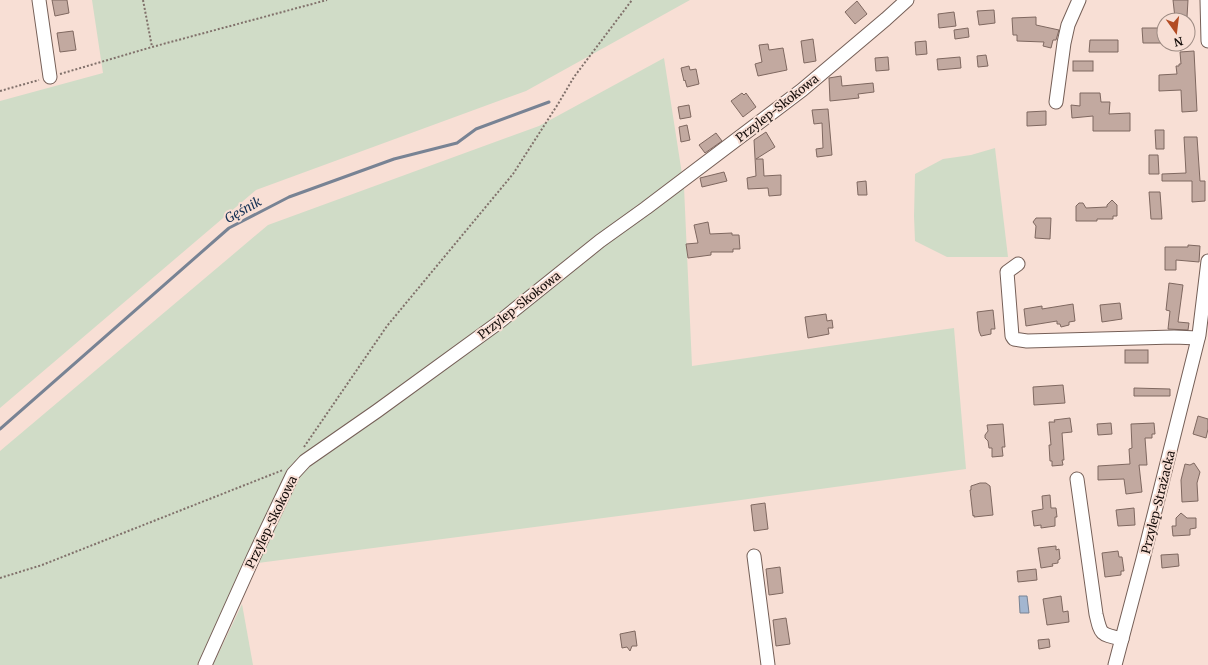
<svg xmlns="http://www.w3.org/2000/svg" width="1208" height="665" font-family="Merriweather,serif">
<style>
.green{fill:#d0dcc7}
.water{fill:#a3b6d0;stroke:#788394}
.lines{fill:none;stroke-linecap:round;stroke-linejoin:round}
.stream{stroke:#788394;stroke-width:3}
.building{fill:#c2a9a0;stroke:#7f6860}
.minor-casing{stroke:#755f57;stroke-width:15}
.path{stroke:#81716b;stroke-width:2;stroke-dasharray:2 2;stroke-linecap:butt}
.minor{stroke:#fff;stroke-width:13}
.labels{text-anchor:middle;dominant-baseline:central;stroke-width:4;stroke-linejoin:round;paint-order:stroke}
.street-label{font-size:12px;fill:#140c09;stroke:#f8dfd5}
.water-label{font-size:13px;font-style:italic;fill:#163256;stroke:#f8dfd5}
</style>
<rect width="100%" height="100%" fill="#f8dfd5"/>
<g class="green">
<polygon points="92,0 690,0 526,91 256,190 0,408 0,101 103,73"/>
<polygon points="664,58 684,187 692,366 954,328 966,469 741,500 243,565 197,665 0,665 0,451 268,225 539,126"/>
<polygon points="995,148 1008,257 947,257 915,241 914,216 915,174 943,159 971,155"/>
<polygon points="242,604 253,665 213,665"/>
</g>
<polygon class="water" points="1019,596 1027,596 1029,613 1020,613"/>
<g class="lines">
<polyline class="stream" points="0,429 229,228 289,197 394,159 457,143 476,129 549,102"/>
</g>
<g class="building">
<polygon points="52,0 67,0 69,13 55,16"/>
<polygon points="1173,0 1188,0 1187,17 1175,18"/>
<polygon points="857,1 867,14 855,24 845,12"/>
<polygon points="994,10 995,23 979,25 977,11"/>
<polygon points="954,12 956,26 939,28 938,14"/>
<polygon points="1036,17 1036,25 1059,30 1056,40 1053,40 1051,48 1043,46 1044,42 1017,41 1017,35 1013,35 1012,18"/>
<polygon points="968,28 969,37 955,39 954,30"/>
<polygon points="1142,28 1164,28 1164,43 1143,43"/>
<polygon points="73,31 76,50 60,52 57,33"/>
<polygon points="813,39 816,61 804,63 801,41"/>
<polygon points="1090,40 1118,40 1118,52 1089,52"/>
<polygon points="926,41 927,54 916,55 915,42"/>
<polygon points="768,44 769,50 783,48 787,70 758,76 755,64 762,62 759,45"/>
<polygon points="1194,51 1197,111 1182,112 1181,90 1159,91 1159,75 1177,74 1176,66 1179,66 1179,64 1181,64 1180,52"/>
<polygon points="986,55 988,66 978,67 977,56"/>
<polygon points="888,57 889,70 876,71 875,58"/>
<polygon points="960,57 961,68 938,70 937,59"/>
<rect x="1073" y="61" width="20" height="10"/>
<polygon points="689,66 690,70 696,69 699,84 687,87 685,80 684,81 681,68"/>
<polygon points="841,76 842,86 873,83 874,92 858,94 859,98 830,101 829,78"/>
<polygon points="742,93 744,95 746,93 756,107 743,117 731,101"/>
<polygon points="1080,93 1100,93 1101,102 1110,102 1109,114 1130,113 1130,131 1093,131 1093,116 1072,118 1071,105 1080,106"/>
<polygon points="689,105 691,117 680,119 678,107"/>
<polygon points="828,109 832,155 817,157 816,149 823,148 822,123 814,124 812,110"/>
<polygon points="1046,111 1046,125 1027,126 1027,112"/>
<polygon points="687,125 690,140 681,142 679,127"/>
<polygon points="1155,130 1164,130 1164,149 1156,149"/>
<polygon points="766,132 775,147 756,159 763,159 764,176 781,175 781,195 769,196 768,188 748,189 747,178 756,176 754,140"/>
<polygon points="716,133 722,141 705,153 699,145"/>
<polygon points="1184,137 1197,137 1200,181 1205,181 1205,201 1192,202 1192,181 1162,181 1162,174 1186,173"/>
<polygon points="1149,155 1158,155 1159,174 1149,174"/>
<polygon points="724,172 727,181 702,187 700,178"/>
<polygon points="866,181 867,195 858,195 857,182"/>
<polygon points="1149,192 1160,192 1162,219 1151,219"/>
<polygon points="1112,200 1117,205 1117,216 1113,216 1113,219 1097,219 1097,221 1076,221 1076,206 1079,203 1083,203 1086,208 1107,207 1107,205"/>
<polygon points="1036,218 1051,218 1050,239 1035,238 1036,226 1033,222"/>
<polygon points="708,222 710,234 732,233 732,235 739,235 740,249 733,249 733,252 711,252 711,255 688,258 686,244 698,243 694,225"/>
<polygon points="1188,245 1200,246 1199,262 1176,260 1176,270 1165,270 1165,247 1188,247"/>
<polygon points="1169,283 1183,285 1178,322 1189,323 1188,330 1168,329 1170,311 1166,310"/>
<polygon points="1120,303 1122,319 1102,322 1100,305"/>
<polygon points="1073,304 1075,321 1069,322 1069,325 1061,327 1060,324 1057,324 1057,321 1026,326 1024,309 1042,306 1042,309"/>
<polygon points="993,310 995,329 991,329 991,334 981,336 979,331 977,312"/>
<polygon points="826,314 827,321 832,320 833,328 828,328 829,334 808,338 805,317"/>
<rect x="1125" y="350" width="23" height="13"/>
<polygon points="1063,385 1065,403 1034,405 1033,387"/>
<polygon points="1134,388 1170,389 1170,396 1134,396"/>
<polygon points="1198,416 1208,419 1208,429 1206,438 1193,434"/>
<polygon points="1070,418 1072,432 1062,433 1064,460 1062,460 1063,465 1052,466 1052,461 1050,461 1049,445 1051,445 1049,422 1055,422 1054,420"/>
<polygon points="1111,423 1112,434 1098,435 1097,424"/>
<polygon points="1154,423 1155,434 1152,434 1152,438 1145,438 1147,465 1139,465 1142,492 1126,494 1124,479 1098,480 1098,466 1130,464 1129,449 1132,448 1131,424"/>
<polygon points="1003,424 1005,447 1002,447 1003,456 992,457 992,448 989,448 988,441 985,438 985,435 988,431 987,425"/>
<polygon points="1194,463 1200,472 1197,483 1198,501 1182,502 1181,480 1185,464 1190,465"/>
<polygon points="980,483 986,483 990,486 993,515 974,517 974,515 973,516 970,490 971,490 971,486"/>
<polygon points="1050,495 1051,508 1056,508 1057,517 1055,517 1055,526 1041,528 1041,525 1034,526 1032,511 1043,509 1042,496"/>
<polygon points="765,503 768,529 754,531 751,505"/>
<polygon points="1134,508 1135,525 1118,526 1116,510"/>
<polygon points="1181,513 1187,518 1196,518 1196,528 1190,529 1190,535 1173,536 1172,526 1176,526 1176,518"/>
<polygon points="1056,546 1056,550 1059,549 1060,559 1058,560 1058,563 1052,564 1053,566 1041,568 1038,548"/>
<polygon points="1118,551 1119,557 1122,557 1124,571 1121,571 1121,575 1105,577 1102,553"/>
<polygon points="1178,554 1179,566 1162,568 1161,555"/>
<polygon points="780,567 783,593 769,595 766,569"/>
<polygon points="1036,569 1037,580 1018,582 1017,571"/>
<polygon points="1061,596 1063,612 1068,611 1069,622 1047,625 1043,599"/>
<polygon points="786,618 790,644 776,646 773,620"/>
<polygon points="635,631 637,646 632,646 630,651 627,647 622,648 620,634"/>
<polygon points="1049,639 1050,647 1039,649 1038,640"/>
</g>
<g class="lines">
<g class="minor-casing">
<g id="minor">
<polyline points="39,0 50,77"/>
<polyline points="1207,0 1208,41"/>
<polyline points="1056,102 1064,43 1068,25 1079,0"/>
<polyline points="1018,264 1007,272 1012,336 1014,339 1027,341 1174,337 1198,338"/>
<path d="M 1077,479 L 1096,614 C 1101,635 1100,634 1122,639"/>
<polyline points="754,556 768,665"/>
<polyline points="205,665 254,556 293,474 305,461 377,411 498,323 600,241 646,208 802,90 886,19 907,0"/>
<polyline points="1115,665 1143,559 1199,335 1208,261"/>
</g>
</g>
<g class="path">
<polyline points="143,0 152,47"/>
<polyline points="60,74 152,47 327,0"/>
<polyline points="0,91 39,80"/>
<polyline points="304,447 387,326 513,174 558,104 574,77 632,0"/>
<polyline points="0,578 42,565 283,470"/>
</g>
<use href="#minor" class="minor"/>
</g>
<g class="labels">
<g class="street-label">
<text transform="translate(777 108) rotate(-38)">Przylep-Skokowa</text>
<text transform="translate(519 305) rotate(-38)">Przylep-Skokowa</text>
<text transform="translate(1158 502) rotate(-76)">Przylep-Strażacka</text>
<text transform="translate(271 522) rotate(-64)">Przylep-Skokowa</text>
</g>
<g class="water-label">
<text transform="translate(243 210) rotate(-29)">Gęśnik</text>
</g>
</g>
<g transform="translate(1176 32) rotate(166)"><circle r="19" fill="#f8dfd5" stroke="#9d8b83"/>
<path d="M0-3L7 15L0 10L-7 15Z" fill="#b34c24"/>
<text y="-6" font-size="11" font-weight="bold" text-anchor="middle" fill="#140c09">N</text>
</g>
</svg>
